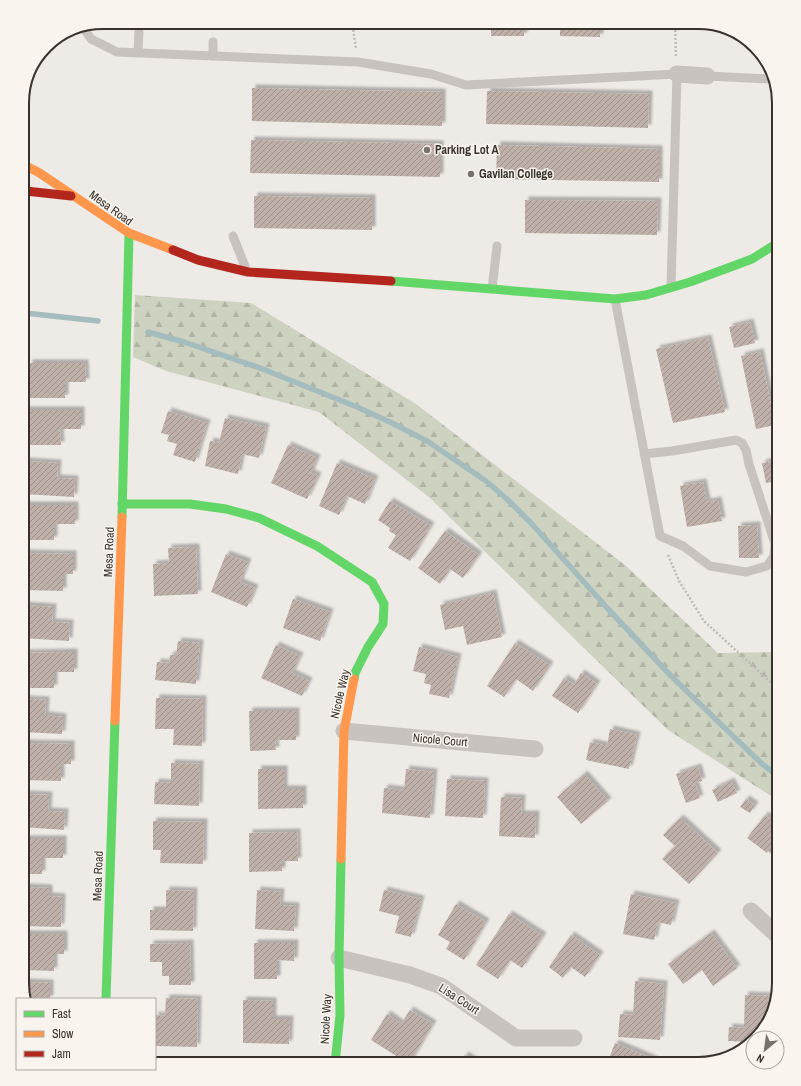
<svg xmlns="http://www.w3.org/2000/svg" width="801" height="1086" font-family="'Archivo Narrow',sans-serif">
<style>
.forest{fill:url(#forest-firs)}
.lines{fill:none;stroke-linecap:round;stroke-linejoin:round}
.stream{stroke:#a4bcbd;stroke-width:5.5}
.building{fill:url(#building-hatch);filter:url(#shadow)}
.path{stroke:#c0bbb7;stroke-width:2.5;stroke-dasharray:2 2;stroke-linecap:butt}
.lane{stroke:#c8c3be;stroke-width:9}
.street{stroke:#c8c3be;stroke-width:17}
.fast{stroke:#63d668;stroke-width:9}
.slow{stroke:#ff974d;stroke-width:9}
.jam{stroke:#b3261e;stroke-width:9}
.poi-dot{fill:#78726d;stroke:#f9f5ee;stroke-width:1.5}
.labels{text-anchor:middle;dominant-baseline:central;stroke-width:3;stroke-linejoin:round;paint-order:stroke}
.poi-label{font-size:12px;font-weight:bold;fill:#38312c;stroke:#f9f5ee;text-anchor:start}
.street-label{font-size:12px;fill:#38312c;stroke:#f9f5ee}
.rim{fill:none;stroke:#38312c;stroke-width:2}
</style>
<defs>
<pattern id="forest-firs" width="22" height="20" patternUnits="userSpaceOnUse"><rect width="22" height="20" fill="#ced2c1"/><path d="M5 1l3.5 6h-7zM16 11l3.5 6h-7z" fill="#b2b5a6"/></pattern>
<pattern id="building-hatch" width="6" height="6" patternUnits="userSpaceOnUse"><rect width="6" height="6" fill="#bfb1aa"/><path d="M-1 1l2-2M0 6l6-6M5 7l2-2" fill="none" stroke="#9c918b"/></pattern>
<filter id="shadow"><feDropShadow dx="3.5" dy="-3.5" stdDeviation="1" flood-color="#0004"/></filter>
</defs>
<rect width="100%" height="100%" fill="#eeeae6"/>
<polygon class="forest" points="135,295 251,303 416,404 625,565 718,653 779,652 779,801 668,730 430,498 319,412 166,371 133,357"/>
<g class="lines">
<g class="stream">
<polyline points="22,312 25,313 98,321"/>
<polyline points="148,332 184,342 260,368 357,407 392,423 427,441 486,481 509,501 531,523 609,610 671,676 761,763 779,777"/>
</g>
</g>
<g class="building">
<rect x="491" y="22" width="33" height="14"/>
<polygon points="560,22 600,22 600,37 560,36"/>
<polygon points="252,88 442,92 442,126 252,121"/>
<polygon points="487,91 649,94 648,128 486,124"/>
<polygon points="251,140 440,144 440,177 250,173"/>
<polygon points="497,145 659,149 659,182 496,179"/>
<polygon points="254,196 372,198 372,230 254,228"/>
<polygon points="525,200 658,201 657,235 525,233"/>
<polygon points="750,322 755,343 734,348 729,327"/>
<polygon points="708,338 725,412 673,423 656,349"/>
<polygon points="760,352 775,425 756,429 741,356"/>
<polygon points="29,363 85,363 86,382 65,382 65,398 30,398"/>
<polygon points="25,410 81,410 81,429 60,429 61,445 25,445"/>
<polygon points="168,411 207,423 195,462 173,455 177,444 167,441 169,435 161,433"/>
<polygon points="225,418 266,427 259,458 242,454 238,474 205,466 210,441 219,443"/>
<polygon points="288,445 317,458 311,473 318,476 307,499 271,483"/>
<polygon points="779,460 779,481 766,483 762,463"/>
<polygon points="25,461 58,463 57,478 75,479 74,497 23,494"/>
<polygon points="337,463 375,479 365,504 347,496 339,515 319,506"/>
<polygon points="703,482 707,502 718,500 722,521 687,527 680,486"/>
<polygon points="779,489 779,522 777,522 771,491"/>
<polygon points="390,501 431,526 410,561 388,548 396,535 389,531 390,528 378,520"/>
<polygon points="22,505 75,505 75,524 54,524 54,540 22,540"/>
<polygon points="757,525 759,558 739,558 738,526"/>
<polygon points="445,531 479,555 463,578 450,569 440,584 418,568"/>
<polygon points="196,547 198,594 154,596 153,564 169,563 168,548"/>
<polygon points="22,553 73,554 73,574 63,574 63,591 22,590"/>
<polygon points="226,554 248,562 240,582 255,588 247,607 211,592"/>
<polygon points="493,593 502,637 467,645 463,626 445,630 440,605"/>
<polygon points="293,599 330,612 320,641 283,628"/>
<polygon points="22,605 53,607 52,622 70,623 69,641 22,638"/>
<polygon points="178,641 200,643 196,684 155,680 157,662 169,663 170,655 176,655"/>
<polygon points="515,643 550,665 533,691 516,679 504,697 487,686"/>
<polygon points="276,645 300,656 292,673 309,681 302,696 261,678"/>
<polygon points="419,647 458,657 449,698 429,694 431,685 424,683 426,674 413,671"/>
<polygon points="74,652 74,672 54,672 54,688 22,688 22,653"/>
<polygon points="581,673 597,684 578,713 552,696 564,678 574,685"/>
<polygon points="156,698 203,699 202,746 173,745 174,729 155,729"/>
<polygon points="22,699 46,700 45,715 63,717 62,734 22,732"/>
<polygon points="249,711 296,711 296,740 275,740 276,750 250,751"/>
<polygon points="610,729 637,735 629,769 586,760 590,742 607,746"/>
<polygon points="22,743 71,744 71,764 61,764 61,781 22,780"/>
<polygon points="171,763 200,764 199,806 154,804 155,782 171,783"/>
<polygon points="698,767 702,781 695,783 700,798 686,803 676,774"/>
<polygon points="258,769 284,769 284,789 303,789 303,808 258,809"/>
<polygon points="406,769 434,772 430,818 382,813 384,788 404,790"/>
<polygon points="584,774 608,801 581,824 557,797"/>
<polygon points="447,779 485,781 483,818 445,816"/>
<polygon points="731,781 737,793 718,802 712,790"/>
<polygon points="22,794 49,795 48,811 65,812 64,830 22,827"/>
<polygon points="501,797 522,798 521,814 536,814 535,838 499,836"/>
<polygon points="746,799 755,805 750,813 740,807"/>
<polygon points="765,815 779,825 779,860 768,851 767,853 747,838"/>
<polygon points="680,818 718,853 689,884 662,859 675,846 663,835"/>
<polygon points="153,821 204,822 203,864 160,863 161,850 153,850"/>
<polygon points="297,832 298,861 282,861 282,871 249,872 249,833"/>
<polygon points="22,839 63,839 63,858 42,858 42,874 22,874"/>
<polygon points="22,887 49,888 49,896 62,897 61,927 22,926"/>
<polygon points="166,890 194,891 193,931 150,930 150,910 166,910"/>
<polygon points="257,890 281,892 280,905 296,906 294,931 255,929"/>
<polygon points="384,890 421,899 411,937 395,933 399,916 379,911"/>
<polygon points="631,894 676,903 671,925 658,922 654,940 623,934"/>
<polygon points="456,904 486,922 464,960 446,949 450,942 438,935"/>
<polygon points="509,914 543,936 522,968 510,960 498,979 476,965"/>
<polygon points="711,933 737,968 713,986 702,970 683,984 668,964"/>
<polygon points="22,934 64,934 64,954 54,954 54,971 22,970"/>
<polygon points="571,935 600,955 585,977 571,967 563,978 549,967"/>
<polygon points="190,943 191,985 169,985 169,976 162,976 162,962 150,962 150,944"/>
<polygon points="254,943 295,943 294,961 277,960 277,979 254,979"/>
<polygon points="635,981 664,984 660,1040 618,1037 620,1014 633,1015"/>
<polygon points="22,982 50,983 50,999 26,999"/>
<polygon points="745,995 772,996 772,1010 768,1024 750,1042 728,1041 729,1027 744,1028"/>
<polygon points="166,998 198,999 197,1047 155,1046 155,1015 165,1016"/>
<polygon points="243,1000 273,1001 273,1019 290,1019 289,1044 243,1043"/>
<polygon points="410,1010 433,1024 409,1064 371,1040 387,1014 401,1024"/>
<polygon points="615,1043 655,1060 654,1064 607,1064"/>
<polygon points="465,1055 479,1064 459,1064"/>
<polygon points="246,1061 264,1063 264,1064 246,1064"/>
<rect x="155" y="1062" width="33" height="2"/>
</g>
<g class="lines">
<g class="path">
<polyline points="352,22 356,49"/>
<polyline points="675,22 676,58"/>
<polyline points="668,555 679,581 704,621 779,690"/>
</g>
<g class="lane">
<polyline points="82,26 91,39 117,52 358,62 431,74 466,85 677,74 671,287"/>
<polyline points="138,53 139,31"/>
<polyline points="213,56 213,42"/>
<polyline points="707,76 772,79"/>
<polyline points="233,236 246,269"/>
<polyline points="492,289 497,246"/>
<polyline points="615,299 660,536 683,546 710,566 746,572 767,566 774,556 775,544 749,464 746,450 742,443 736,440 672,451 644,454"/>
</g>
<g class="street">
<polyline points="677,74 707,76"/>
<polyline points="344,731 535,749"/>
<polyline points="751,911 779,937"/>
<polyline points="339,958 410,975 441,986 516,1038 574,1038"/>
</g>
<g class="fast">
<polyline points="391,281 615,299 646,295 690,282 752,259 779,242"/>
<polyline points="122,504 190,504 226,509 259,518 317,546 372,582 384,604 383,624 368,647 355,673 354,679"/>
<polyline points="122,517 129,233"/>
<polyline points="106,999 115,721"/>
<polyline points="335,1064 340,1015 339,958 341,859"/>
</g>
<g class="slow">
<polyline points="22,164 38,172 129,233 173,250"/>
<polyline points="115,721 122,517"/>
<polyline points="341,859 344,731 354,679"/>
</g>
<g class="jam">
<polyline points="22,192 26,191 71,196"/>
<polyline points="173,250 198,260 248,272 391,281"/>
</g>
</g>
<g class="poi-dot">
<circle cx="427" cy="150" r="4"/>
<circle cx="471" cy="174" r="4"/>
</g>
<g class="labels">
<g class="poi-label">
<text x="435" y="150">Parking Lot A</text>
<text x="479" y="174">Gavilan College</text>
</g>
<g class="street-label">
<text transform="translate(111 208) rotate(36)">Mesa Road</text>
<text transform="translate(109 552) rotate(-88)">Mesa Road</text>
<text transform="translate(340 694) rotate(-77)">Nicole Way</text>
<text transform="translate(440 740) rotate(5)">Nicole Court</text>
<text transform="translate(98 876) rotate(-88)">Mesa Road</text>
<text transform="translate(459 999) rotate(33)">Lisa Court</text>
<text transform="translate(326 1019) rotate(-87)">Nicole Way</text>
</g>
</g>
<path d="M0 0H801V1086H0ZM103 29H698A74 74 0 0 1 772 103V983A74 74 0 0 1 698 1057H103A74 74 0 0 1 29 983V103A74 74 0 0 1 103 29Z" fill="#f9f5ee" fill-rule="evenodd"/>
<path class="rim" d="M103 29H698A74 74 0 0 1 772 103V983A74 74 0 0 1 698 1057H103A74 74 0 0 1 29 983V103A74 74 0 0 1 103 29Z"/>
<rect x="16" y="998" width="140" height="72" fill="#f9f5ee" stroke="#aca7a0"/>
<rect x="24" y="1011" width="20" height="6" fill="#63d668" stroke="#aca7a0"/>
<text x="52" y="1018" font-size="12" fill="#38312c">Fast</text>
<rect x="24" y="1031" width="20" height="6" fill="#ff974d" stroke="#aca7a0"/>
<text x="52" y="1038" font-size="12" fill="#38312c">Slow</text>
<rect x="24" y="1051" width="20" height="6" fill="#b3261e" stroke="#aca7a0"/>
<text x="52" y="1058" font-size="12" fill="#38312c">Jam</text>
<g transform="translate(765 1050) rotate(209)"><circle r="19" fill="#f9f5ee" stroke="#aca7a0"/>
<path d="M0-3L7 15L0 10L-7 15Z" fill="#78726d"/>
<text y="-6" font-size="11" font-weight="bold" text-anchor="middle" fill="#38312c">N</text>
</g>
</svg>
